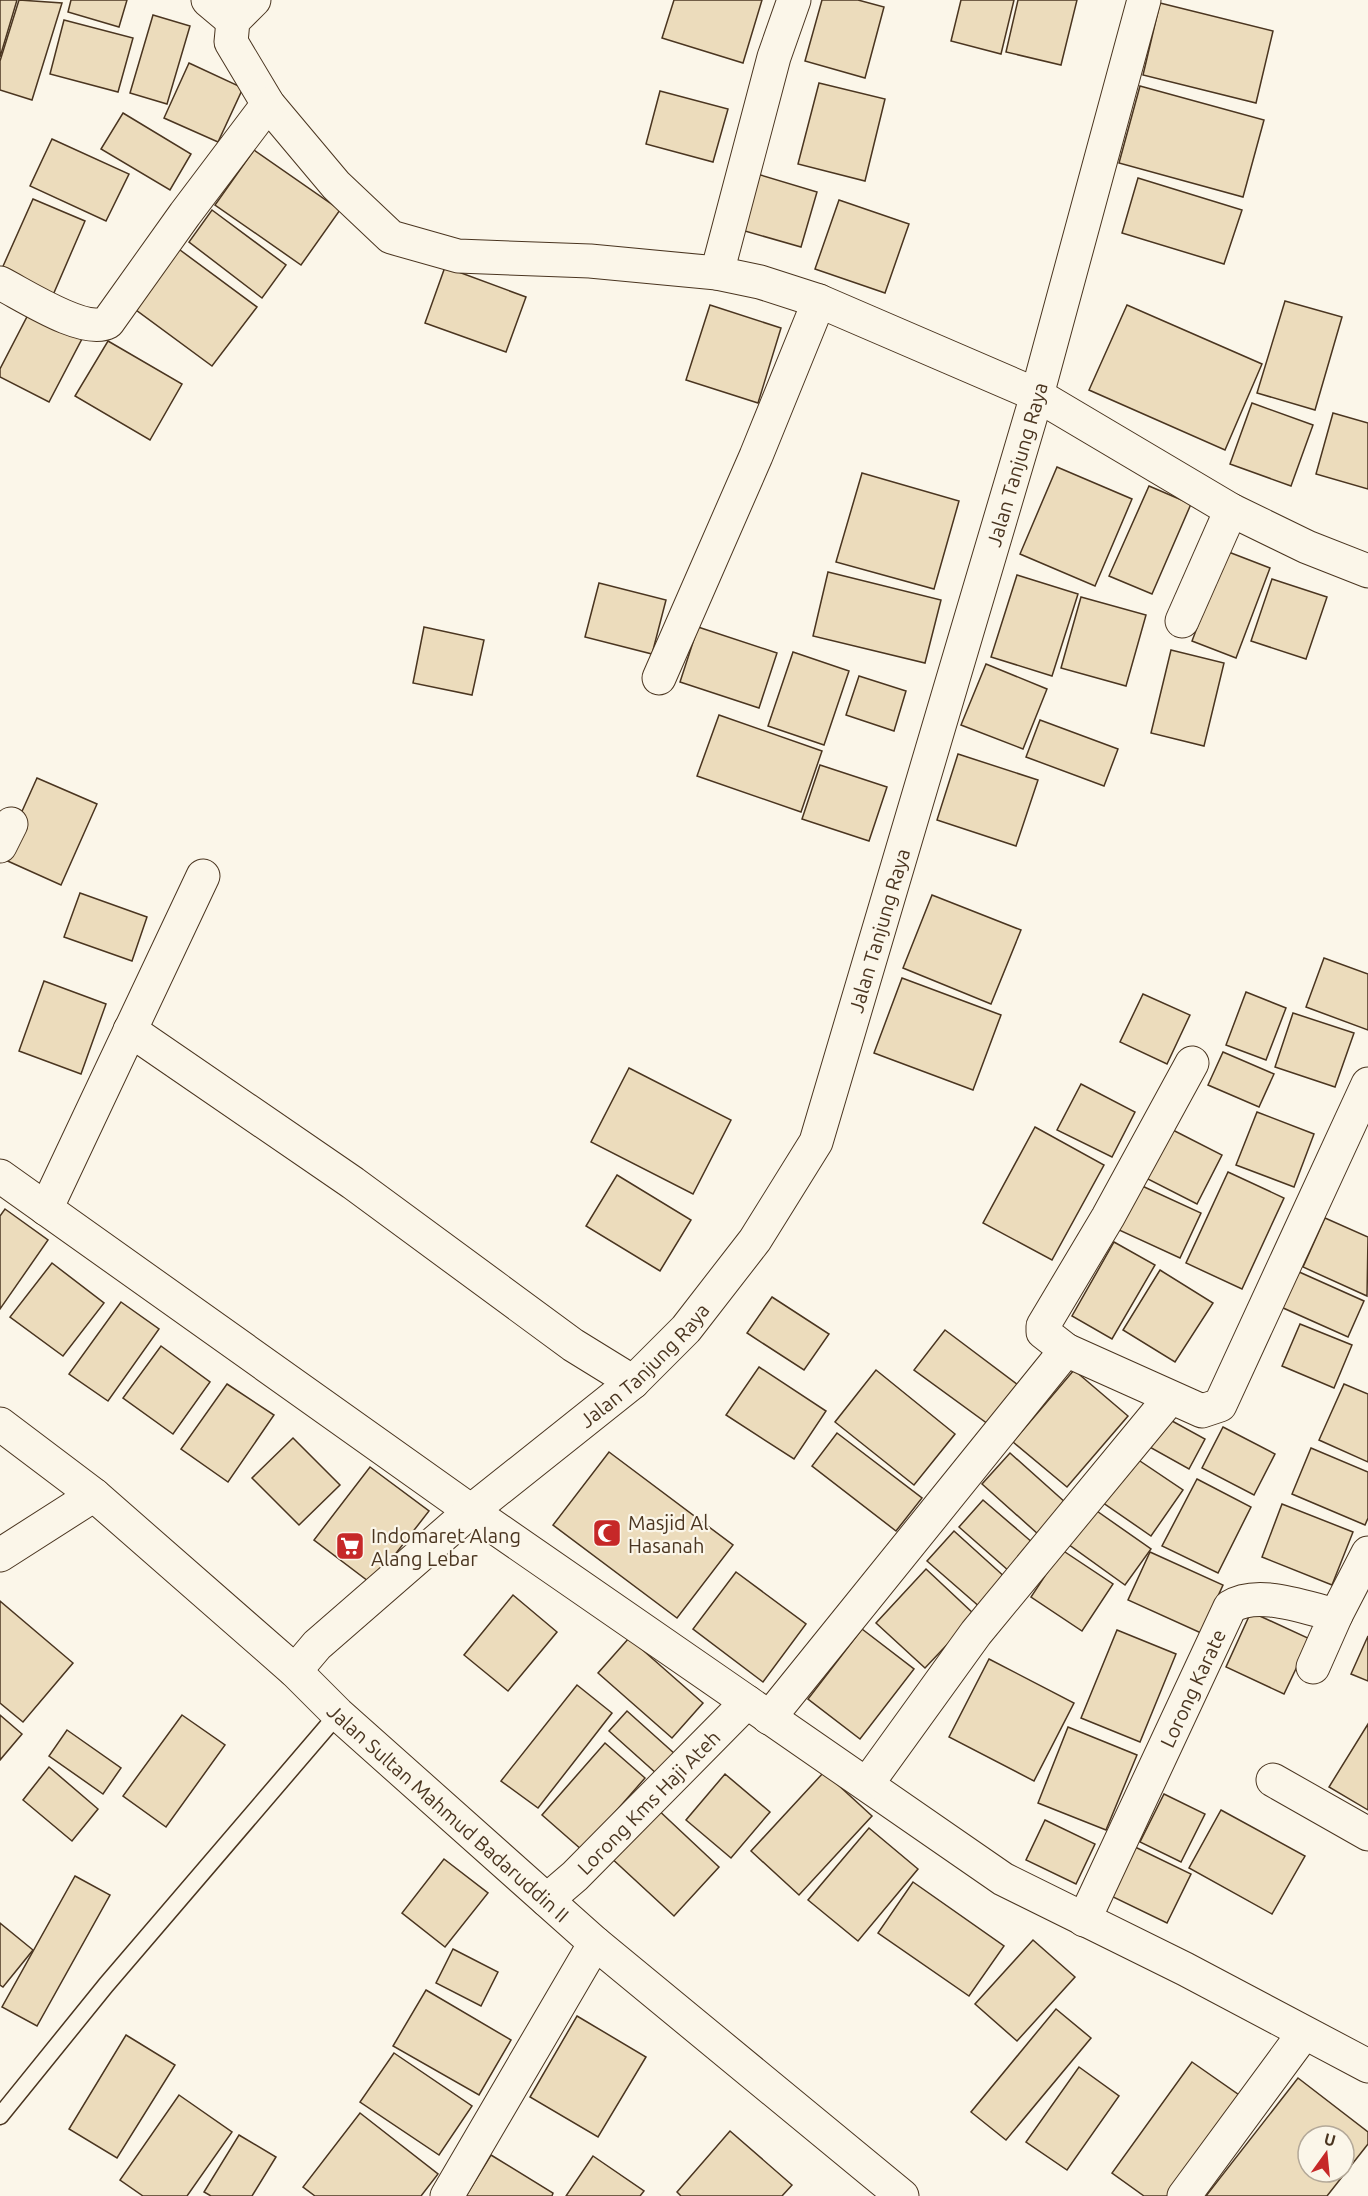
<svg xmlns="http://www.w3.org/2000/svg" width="1368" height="2196" font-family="Ubuntu,sans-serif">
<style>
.building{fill:#ecdcbc;stroke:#4a3520;stroke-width:1.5;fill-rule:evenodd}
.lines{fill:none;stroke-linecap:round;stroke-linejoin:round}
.lane-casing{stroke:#4a3520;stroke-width:19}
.street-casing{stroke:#4a3520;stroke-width:35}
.highway-casing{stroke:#4a3520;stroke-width:35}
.lane{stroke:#fbf6e9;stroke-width:16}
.street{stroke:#fbf6e9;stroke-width:33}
.highway{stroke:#fbf6e9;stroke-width:33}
.labels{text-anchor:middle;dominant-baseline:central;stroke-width:4.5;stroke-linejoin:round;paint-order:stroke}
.street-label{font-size:20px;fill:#4a3520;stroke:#fbf6e9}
.poi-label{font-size:20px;fill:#4a3520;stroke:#fbf6e9;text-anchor:start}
</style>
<rect width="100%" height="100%" fill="#fbf6e9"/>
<g class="building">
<polygon points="0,0 17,0 0,57"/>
<polygon points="19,0 62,3 32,100 0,90 0,61"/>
<polygon points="71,0 127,0 119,27 68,12"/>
<polygon points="674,0 762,0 743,63 662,38"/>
<polygon points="822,0 858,0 884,7 865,78 805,61"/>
<polygon points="961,0 1014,0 1001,54 951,41"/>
<polygon points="1018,0 1077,0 1061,65 1006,52"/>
<polygon points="1160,3 1273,31 1256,103 1143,75"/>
<polygon points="153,15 190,26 167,104 130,93"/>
<polygon points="64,20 133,38 118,92 50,74"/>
<polygon points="189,63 243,88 218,142 164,118"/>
<polygon points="819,83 885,99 865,181 798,164"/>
<polygon points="1140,86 1264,120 1243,197 1119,163"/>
<polygon points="660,91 728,109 713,162 646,144"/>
<polygon points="123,113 191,154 170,190 101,149"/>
<polygon points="52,139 129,174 106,221 30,186"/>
<polygon points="254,150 340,210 301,265 215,205"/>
<polygon points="754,173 817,192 801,247 738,229"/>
<polygon points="1138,178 1242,210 1224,264 1122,233"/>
<polygon points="33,199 85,221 53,295 0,273"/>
<polygon points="839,200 909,224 885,293 815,269"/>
<polygon points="212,210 286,265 262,298 189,242"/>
<polygon points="176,247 257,307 212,366 132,307"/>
<polygon points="445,267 526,297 506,352 425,323"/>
<polygon points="1285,301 1342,317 1315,410 1257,393"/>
<polygon points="710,305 781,328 758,403 686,380"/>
<polygon points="1127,305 1262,364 1225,450 1089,390"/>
<polygon points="31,309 84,335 49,402 0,377 0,369"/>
<polygon points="108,341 182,384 150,440 75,396"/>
<polygon points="1252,403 1313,425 1291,486 1230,464"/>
<polygon points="1333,413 1368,423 1368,489 1316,474"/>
<polygon points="1057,467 1132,499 1095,586 1020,554"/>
<polygon points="862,473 959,501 934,589 836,562"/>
<polygon points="1149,486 1191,504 1152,594 1109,576"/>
<polygon points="1226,551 1270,568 1236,658 1192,641"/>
<polygon points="828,572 941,600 925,663 813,636"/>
<polygon points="1017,575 1078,594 1052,676 991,657"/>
<polygon points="1272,579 1327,597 1306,659 1251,641"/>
<polygon points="599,583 666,600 652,654 585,637"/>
<polygon points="1081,597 1146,615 1126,686 1061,668"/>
<polygon points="424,627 484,640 472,695 413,683"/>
<polygon points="698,627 777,653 759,708 680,682"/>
<polygon points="1171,650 1224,663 1204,746 1151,733"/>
<polygon points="793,652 849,671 824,745 768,726"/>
<polygon points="986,664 1047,689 1023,749 961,725"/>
<polygon points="859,676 906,691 894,731 846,715"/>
<polygon points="719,715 822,751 801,812 697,776"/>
<polygon points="1040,720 1118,749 1104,786 1026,757"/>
<polygon points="958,754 1038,780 1016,846 937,820"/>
<polygon points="820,765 887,787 869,841 802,819"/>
<polygon points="37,778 97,804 61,885 1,858"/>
<polygon points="80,893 147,917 132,961 64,937"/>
<polygon points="932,895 1021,930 991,1004 903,968"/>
<polygon points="1324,958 1368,974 1368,1030 1306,1007"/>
<polygon points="902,978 1001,1015 973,1090 874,1053"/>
<polygon points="44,981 106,1004 81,1074 19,1051"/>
<polygon points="1246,992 1286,1008 1266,1060 1226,1045"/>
<polygon points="1143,994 1190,1015 1167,1064 1120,1042"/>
<polygon points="1293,1013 1354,1033 1335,1087 1275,1067"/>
<polygon points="1223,1052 1274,1074 1259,1107 1208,1085"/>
<polygon points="629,1068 731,1120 693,1194 591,1142"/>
<polygon points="1081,1084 1135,1112 1112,1157 1057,1130"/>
<polygon points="1257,1112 1314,1134 1294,1187 1236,1165"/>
<polygon points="1165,1126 1222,1155 1197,1204 1140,1175"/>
<polygon points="1035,1127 1104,1165 1052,1260 983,1223"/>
<polygon points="1228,1172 1284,1198 1242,1289 1186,1263"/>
<polygon points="617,1175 691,1220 660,1271 586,1226"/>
<polygon points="1140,1185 1201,1213 1180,1258 1119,1230"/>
<polygon points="5,1209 48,1240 0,1309 0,1216"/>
<polygon points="1325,1218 1368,1237 1367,1296 1303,1267"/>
<polygon points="1114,1242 1155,1265 1112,1339 1072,1316"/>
<polygon points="52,1263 104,1303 63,1356 10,1317"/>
<polygon points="1160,1270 1213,1303 1175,1362 1123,1330"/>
<polygon points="1297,1271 1364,1301 1348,1337 1281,1307"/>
<polygon points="772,1297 829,1334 804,1370 747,1333"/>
<polygon points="121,1302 159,1329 108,1401 69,1374"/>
<polygon points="1300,1324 1352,1345 1334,1388 1282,1366"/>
<polygon points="945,1330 1018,1385 988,1424 914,1370"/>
<polygon points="161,1346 210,1382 173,1434 123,1398"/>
<polygon points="759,1367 826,1411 794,1459 726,1415"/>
<polygon points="876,1370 955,1434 914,1485 835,1422"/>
<polygon points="1074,1370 1128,1416 1067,1487 1013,1442"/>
<polygon points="227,1384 274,1415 228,1482 181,1449"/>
<polygon points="1344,1384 1368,1394 1368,1462 1319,1440"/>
<polygon points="1163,1416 1205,1439 1189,1469 1146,1445"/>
<polygon points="1223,1427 1275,1454 1254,1495 1202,1468"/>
<polygon points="837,1433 922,1498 896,1531 812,1466"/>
<polygon points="293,1438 340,1485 299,1525 252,1478"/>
<polygon points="1311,1448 1368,1472 1368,1518 1365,1525 1292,1494"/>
<polygon points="609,1452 733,1545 677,1618 553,1525"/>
<polygon points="1010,1453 1066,1503 1038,1534 982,1484"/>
<polygon points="1131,1455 1183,1490 1151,1536 1099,1500"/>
<polygon points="370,1467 429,1511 372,1584 314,1540"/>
<polygon points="1197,1479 1251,1507 1218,1573 1162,1546"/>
<polygon points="983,1500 1033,1543 1009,1571 959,1527"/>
<polygon points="1282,1504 1353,1532 1332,1585 1262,1557"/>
<polygon points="1094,1509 1151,1549 1125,1585 1068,1544"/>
<polygon points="954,1531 1007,1579 981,1608 927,1561"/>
<polygon points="1062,1550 1113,1584 1082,1631 1031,1597"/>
<polygon points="1150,1552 1223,1585 1201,1633 1128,1600"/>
<polygon points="926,1569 975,1615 925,1668 876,1623"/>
<polygon points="736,1572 806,1624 763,1682 693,1629"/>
<polygon points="513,1595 557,1632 508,1691 464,1655"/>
<polygon points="0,1601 73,1663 23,1722 0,1703"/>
<polygon points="1251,1612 1310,1639 1284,1694 1226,1667"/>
<polygon points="862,1629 914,1669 860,1739 808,1699"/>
<polygon points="1117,1630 1176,1654 1140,1742 1081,1718"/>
<polygon points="1368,1636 1368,1681 1351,1674"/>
<polygon points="629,1638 703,1703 672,1738 598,1673"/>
<polygon points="989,1659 1074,1703 1034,1781 949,1737"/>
<polygon points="577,1685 612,1713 538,1808 501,1781"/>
<polygon points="627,1711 675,1754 657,1774 609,1731"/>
<polygon points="0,1715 22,1734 0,1760"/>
<polygon points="182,1715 225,1745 166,1827 123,1796"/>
<polygon points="1368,1724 1368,1810 1329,1787"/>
<polygon points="1068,1727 1137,1755 1106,1830 1038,1803"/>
<polygon points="67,1730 121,1768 103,1794 49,1756"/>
<polygon points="605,1743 645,1778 582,1850 542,1815"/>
<polygon points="49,1767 98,1809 72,1841 23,1800"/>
<polygon points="824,1772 872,1816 799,1895 751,1851"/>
<polygon points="725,1774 770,1812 731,1858 686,1820"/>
<polygon points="1164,1794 1205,1814 1181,1862 1140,1842"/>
<polygon points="654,1806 719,1867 674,1916 608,1855"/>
<polygon points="1221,1810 1305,1856 1272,1914 1189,1868"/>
<polygon points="1045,1820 1095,1844 1076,1884 1026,1860"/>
<polygon points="869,1828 918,1869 858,1941 808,1900"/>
<polygon points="1133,1846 1191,1874 1167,1923 1109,1895"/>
<polygon points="444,1859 488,1893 445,1947 402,1913"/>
<polygon points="75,1876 110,1895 37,2026 2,2007"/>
<polygon points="913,1882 1004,1946 969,1996 878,1933"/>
<polygon points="0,1923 33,1950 3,1987 0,1985"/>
<polygon points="1033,1940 1075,1977 1017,2041 975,2004"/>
<polygon points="453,1949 498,1972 481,2006 436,1983"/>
<polygon points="426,1990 511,2040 479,2095 393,2046"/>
<polygon points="1056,2009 1091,2038 1006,2140 971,2112"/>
<polygon points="577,2016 646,2057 598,2137 530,2097"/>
<polygon points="126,2035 175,2065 117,2158 69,2129"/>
<polygon points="394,2053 472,2106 439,2155 360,2102"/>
<polygon points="1192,2062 1242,2097 1171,2196 1144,2196 1112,2173"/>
<polygon points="1079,2067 1119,2096 1067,2170 1026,2142"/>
<path d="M 1298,2078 L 1368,2132 L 1368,2144 L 1327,2196 L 1206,2196 ZM 1308,2136 L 1344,2136 L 1344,2172 L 1308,2172 Z"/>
<polygon points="179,2095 232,2132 187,2196 143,2196 120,2180"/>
<polygon points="360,2113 438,2174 421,2196 315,2196 303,2187"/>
<polygon points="730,2131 792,2185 782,2196 681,2196 677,2192"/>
<polygon points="239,2135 276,2157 252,2196 211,2196 204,2192"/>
<polygon points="491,2155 553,2193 552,2196 466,2196"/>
<polygon points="593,2156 644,2191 640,2196 566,2196"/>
</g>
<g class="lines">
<g class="lane-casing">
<polyline id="lane" points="0,2116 106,1985 338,1714"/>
</g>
<g class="street-casing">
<g id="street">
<polyline points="208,0 233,21"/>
<polyline points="254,0 233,21 231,42 268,104 336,185 391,237 458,256 590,261 717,273 760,282 819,301 1037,395 1231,510 1307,547 1368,571"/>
<polyline points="717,273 774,57 794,0"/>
<path d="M 0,283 C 24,295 84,335 108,322 L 185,214 L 268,104"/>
<polyline points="1182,621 1231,510"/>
<polyline points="659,678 756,456 819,301"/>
<polyline points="0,846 11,824"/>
<polyline points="130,1030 353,1183 573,1345 633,1382"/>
<polyline points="0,1176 471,1511 1003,1879 1185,1969 1368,2066"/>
<polyline points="46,1209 203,876"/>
<polyline points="1066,1350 1043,1332 1043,1326 1108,1217 1192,1063"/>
<polyline points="0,1555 94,1495"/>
<polyline points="1336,1615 1368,1553"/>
<path id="s1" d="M 295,1671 L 317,1645 L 471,1511 L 633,1382 L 686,1329 L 755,1240 L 816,1142 L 1037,395 L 1144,0"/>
<polyline points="769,1718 1066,1350 1202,1411 1220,1405 1368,1084"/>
<polyline points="1273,1780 1368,1834"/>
<polyline points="867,1784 976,1633 1170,1398"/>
<path id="s2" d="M 547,1900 L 575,1876 L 747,1702"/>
<path id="s3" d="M 1084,1920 L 1230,1607 C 1258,1589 1305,1608 1336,1615 L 1313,1667"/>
<polyline points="447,2196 595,1943"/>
<polyline points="1184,2196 1304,2033"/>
</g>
</g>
<g class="highway-casing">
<g id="highway">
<path id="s4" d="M 0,1424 L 94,1495 L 295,1671 L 338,1714 L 595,1943 L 902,2196"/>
</g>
</g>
<use href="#lane" class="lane"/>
<use href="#street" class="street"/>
<use href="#highway" class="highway"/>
</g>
<defs>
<g id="mosque-square" transform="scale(1.5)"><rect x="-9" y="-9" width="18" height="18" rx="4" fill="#c62828" stroke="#fbf6e9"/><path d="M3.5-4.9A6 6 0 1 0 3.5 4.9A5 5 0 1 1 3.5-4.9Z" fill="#fff"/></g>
<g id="supermarket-square" transform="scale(1.5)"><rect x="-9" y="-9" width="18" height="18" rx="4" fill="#c62828" stroke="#fbf6e9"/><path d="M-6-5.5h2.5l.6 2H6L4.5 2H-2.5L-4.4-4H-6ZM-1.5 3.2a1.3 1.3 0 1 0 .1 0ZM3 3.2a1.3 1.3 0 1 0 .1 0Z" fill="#fff"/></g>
</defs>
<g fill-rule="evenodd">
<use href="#mosque-square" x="607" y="1533"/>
<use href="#supermarket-square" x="350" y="1546"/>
</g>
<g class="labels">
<g class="street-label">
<text stroke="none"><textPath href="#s1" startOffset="1455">Jalan Tanjung Raya</textPath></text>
<text stroke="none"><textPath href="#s1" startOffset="969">Jalan Tanjung Raya</textPath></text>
<text stroke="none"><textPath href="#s1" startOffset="465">Jalan Tanjung Raya</textPath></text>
<text stroke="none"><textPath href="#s3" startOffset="256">Lorong Karate</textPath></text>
<text stroke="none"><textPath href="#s2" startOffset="141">Lorong Kms Haji Ateh</textPath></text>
<text stroke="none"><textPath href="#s4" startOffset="594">Jalan Sultan Mahmud Badaruddin II</textPath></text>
</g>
<g class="poi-label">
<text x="628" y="1522">Masjid Al<tspan x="628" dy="23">Hasanah</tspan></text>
<text x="371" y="1535">Indomaret Alang<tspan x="371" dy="23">Alang Lebar</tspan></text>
</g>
</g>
<g transform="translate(1326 2154) rotate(15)"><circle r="28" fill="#fbf6e9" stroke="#b4a999" stroke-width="1.5"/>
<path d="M0-4.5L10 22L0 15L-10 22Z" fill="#c62828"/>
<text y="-9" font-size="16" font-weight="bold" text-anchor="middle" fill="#4a3520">U</text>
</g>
</svg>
